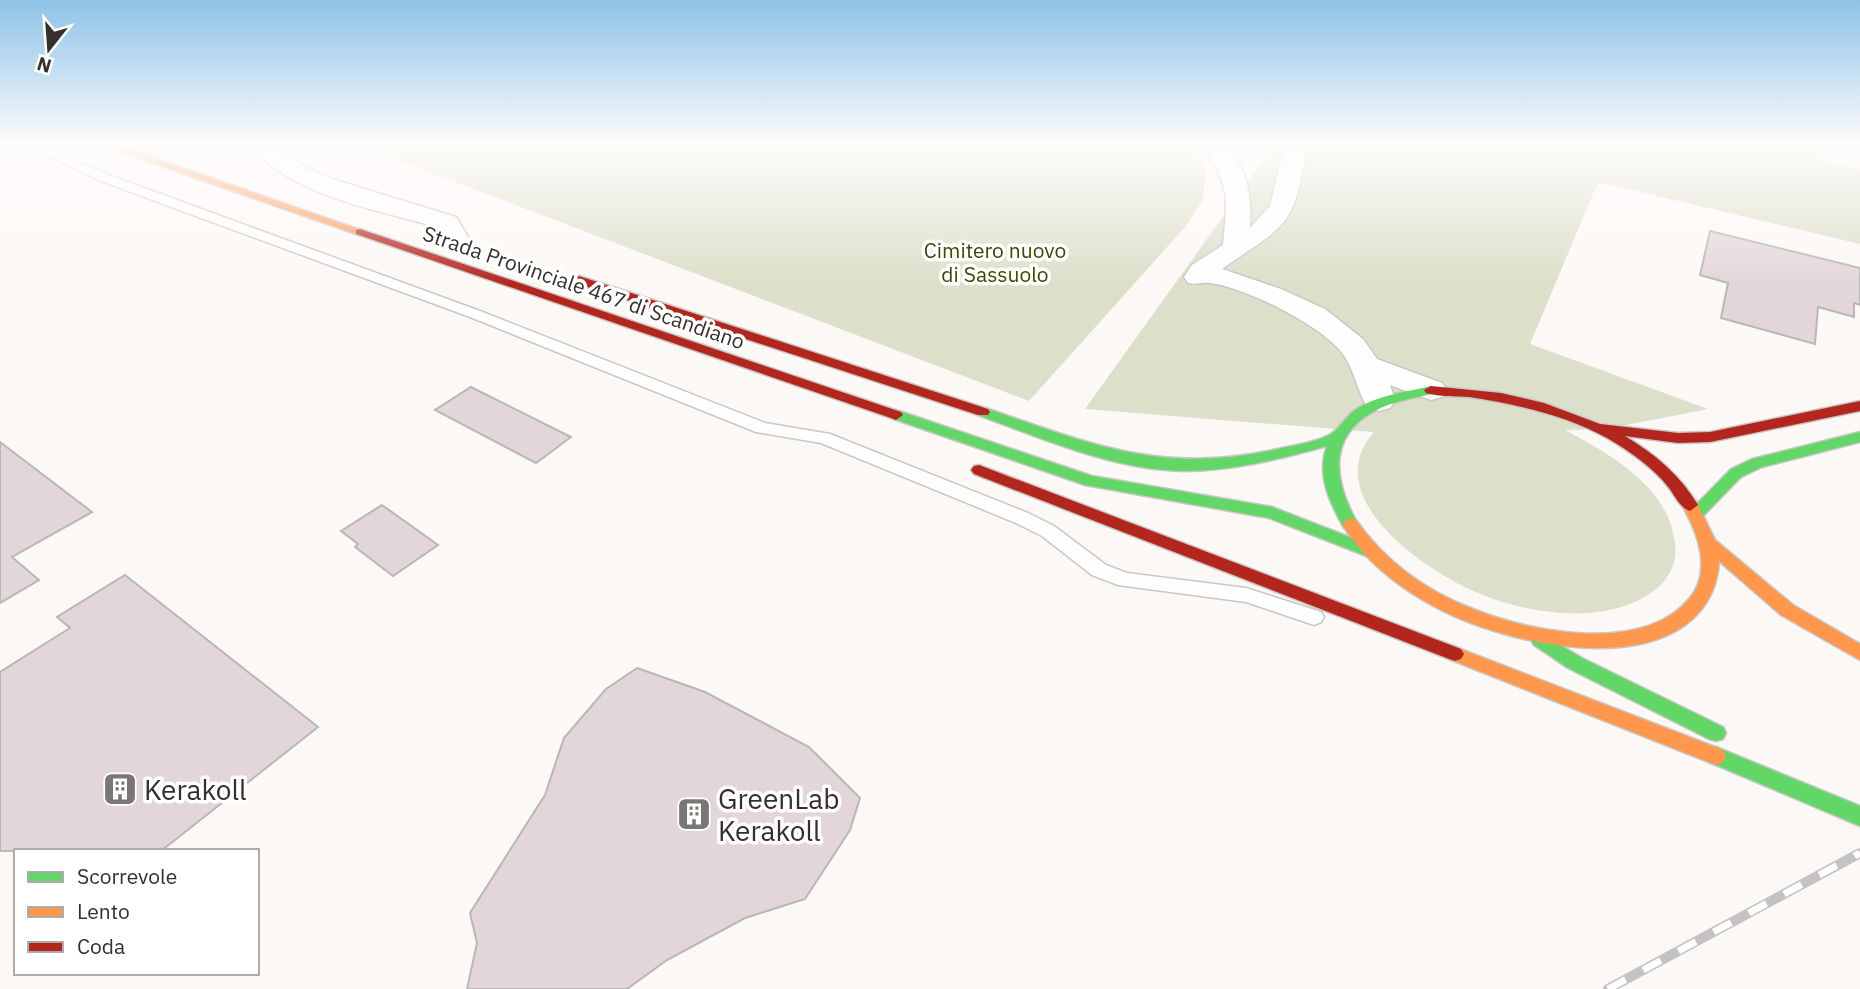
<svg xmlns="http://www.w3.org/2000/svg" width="1860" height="989" font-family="'IBM Plex Sans',sans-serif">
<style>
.green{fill:#dcdfc9}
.building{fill:#e3d6da;stroke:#b9b6b6;stroke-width:2}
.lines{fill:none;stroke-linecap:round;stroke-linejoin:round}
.lane-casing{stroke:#cac7c5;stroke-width:3}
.street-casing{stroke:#cac7c5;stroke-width:3}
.fast-casing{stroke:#cac7c5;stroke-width:3}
.slow-casing{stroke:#cac7c5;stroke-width:3}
.jam-casing{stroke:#cac7c5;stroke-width:3}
.lane{fill:#fffefe;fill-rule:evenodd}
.street{fill:#fffefe;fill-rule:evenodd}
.fast{fill:#63d668;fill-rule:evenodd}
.slow{fill:#ff974d;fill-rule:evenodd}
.jam{fill:#b3261e;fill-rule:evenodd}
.rail-casing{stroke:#c4c2c2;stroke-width:10}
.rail{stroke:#fff;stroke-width:7;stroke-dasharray:20;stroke-linecap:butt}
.labels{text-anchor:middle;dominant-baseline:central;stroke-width:7;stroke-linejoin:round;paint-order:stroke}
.far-park-label{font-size:21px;fill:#3e4803;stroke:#fff}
.far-street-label{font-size:21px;fill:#34302e;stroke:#fff}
.near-poi-label{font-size:28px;fill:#34302e;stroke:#fff;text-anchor:start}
</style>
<rect width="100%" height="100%" fill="#fcf8f6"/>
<g class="green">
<polygon points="359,145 1186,145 1206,170 1203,200 1186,226 1029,401"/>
<path d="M 1252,145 L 1823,145 L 1823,162 L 1860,169 L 1860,244 L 1598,182 L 1530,344 L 1708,409 L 1606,429 L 1565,430 C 1611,455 1668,486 1675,543 C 1678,566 1667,583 1648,595 C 1600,625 1528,614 1478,593 C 1425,571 1317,497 1374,432 L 1085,409 L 1268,154 Z"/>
</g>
<g class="building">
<polygon points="1710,231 1860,268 1860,305 1854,303 1854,317 1818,307 1815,344 1721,318 1728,283 1700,275"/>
<polygon points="471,387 571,437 536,463 435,410"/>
<polygon points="0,442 92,512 12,557 39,580 0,603"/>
<polygon points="382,505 438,545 393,576 355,547 358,544 341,531"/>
<polygon points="125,575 318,727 161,851 0,851 0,672 70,628 57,617"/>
<polygon points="637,668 705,692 809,747 860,798 850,830 805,899 745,918 667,960 627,989 467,989 477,943 470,913 545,795 564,738 606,689"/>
</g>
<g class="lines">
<g class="lane-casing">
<polygon id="lane" points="25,145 40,145 109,175 480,311 765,423 830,434 1028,513 1054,526 1106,565 1127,573 1246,588 1321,612 1324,617 1321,622 1314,625 1246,602 1118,585 1092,575 1042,536 1016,523 821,443 756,432 470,317 101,181"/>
</g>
<g class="street-casing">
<g id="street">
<path d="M 252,145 L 276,145 L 305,167 L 329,178 L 456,217 L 470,240 L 466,246 L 448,246 L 437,227 C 382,211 286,195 252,145 Z"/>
<path d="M 1202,145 L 1226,145 C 1248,169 1252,197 1250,228 L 1270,206 L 1285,145 L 1307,145 C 1294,230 1287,223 1222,269 L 1281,289 L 1325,309 L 1363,339 L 1377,359 L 1442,383 L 1447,390 L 1442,397 L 1431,400 L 1390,385 L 1395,401 L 1390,408 L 1379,411 L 1368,408 C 1357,391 1355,371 1343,354 C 1323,326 1243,286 1209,283 C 1202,282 1196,285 1188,283 L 1184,277 L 1192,265 L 1223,245 C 1228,197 1230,186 1202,145 Z"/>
</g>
</g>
<g class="fast-casing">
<g id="fast">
<path d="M 1431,386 L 1438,390 L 1436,393 C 1420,397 1404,399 1388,405 C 1328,428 1330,475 1358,524 L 1350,530 L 1344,528 C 1330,503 1316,475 1327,446 C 1280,459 1233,471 1184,471 C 1113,470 1044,439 978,415 L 976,412 L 978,409 L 988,409 C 1093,445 1164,475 1278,449 C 1294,445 1314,443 1329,435 C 1337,432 1346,416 1355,410 C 1377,395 1406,392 1431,386 Z"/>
<polygon points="896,410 1092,476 1272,507 1375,547 1377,551 1375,555 1369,557 1269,518 1085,485 891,418 889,415 891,412"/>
<polygon points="1860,432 1860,442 1762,467 1741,477 1703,516 1697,518 1689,512 1731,469 1752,459"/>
<polygon points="1540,633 1582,658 1723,727 1726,733 1723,739 1716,741 1709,739 1568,668 1534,645 1531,640 1534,635"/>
<polygon points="1716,747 1860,806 1860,826 1709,762 1706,756 1709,750"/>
</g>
</g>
<g class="slow-casing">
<g id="slow">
<polygon points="101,145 117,145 366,232 364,234 356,234"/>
<path d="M 1690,499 L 1696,501 L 1715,540 L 1793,605 L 1860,644 L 1860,660 L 1781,615 L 1719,561 C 1718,580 1713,595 1701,610 C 1647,676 1506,643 1441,610 C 1402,590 1365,562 1342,524 L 1350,518 L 1356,520 C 1385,561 1426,591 1473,609 C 1532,633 1643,654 1689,599 C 1713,571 1698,533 1682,505 Z"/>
<polygon points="1455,647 1723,750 1726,756 1723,762 1716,765 1449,659 1446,654 1449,649"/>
</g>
</g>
<g class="jam-casing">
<g id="jam">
<polygon points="360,229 901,412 903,415 896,420 891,418 356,234 356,230"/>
<polygon points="579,276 988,409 990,412 988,415 978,415 575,283 575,277"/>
<path d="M 1431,386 L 1501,393 L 1544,403 L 1600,424 L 1678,433 L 1710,432 L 1860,401 L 1860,411 L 1710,442 L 1678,443 L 1625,436 C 1655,454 1680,475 1698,505 L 1690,511 C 1680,508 1675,496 1669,488 C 1653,467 1629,451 1607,438 C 1565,415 1516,404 1469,397 C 1455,396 1440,397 1426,393 L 1424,390 Z"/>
<polygon points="979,465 1461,649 1464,654 1461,659 1455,661 1449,659 974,474 971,470 974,466"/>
</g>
</g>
<use href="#lane" class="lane"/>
<use href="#street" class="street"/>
<use href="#fast" class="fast"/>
<use href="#slow" class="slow"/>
<use href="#jam" class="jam"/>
<g class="rail-casing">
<polyline id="rail" points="1608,989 1860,853"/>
</g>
<use href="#rail" class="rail"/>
</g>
<linearGradient id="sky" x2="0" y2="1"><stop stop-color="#8ec2e8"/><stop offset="0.51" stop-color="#fefcfb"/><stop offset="1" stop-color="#fefcfb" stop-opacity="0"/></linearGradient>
<rect width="1860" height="284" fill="url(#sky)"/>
<defs>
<g id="building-square" transform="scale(1.75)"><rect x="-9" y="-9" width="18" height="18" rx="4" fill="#7a7674" stroke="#fff"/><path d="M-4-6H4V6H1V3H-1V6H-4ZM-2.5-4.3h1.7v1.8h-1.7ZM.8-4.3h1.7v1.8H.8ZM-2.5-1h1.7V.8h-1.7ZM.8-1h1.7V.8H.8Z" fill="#fff"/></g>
</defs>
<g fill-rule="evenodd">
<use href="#building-square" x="120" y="789"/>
<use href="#building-square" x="694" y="814"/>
</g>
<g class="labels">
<g class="far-park-label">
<text x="995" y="250">Cimitero nuovo<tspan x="995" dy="24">di Sassuolo</tspan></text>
</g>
<g class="far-street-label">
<text transform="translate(584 287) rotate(19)">Strada Provinciale 467 di Scandiano</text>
</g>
<g class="near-poi-label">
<text x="144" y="789">Kerakoll</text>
<text x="718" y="798">GreenLab<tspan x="718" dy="32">Kerakoll</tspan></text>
</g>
</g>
<rect x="14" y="849" width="245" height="126" fill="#ffffff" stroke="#aeacab" stroke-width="2"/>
<rect x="28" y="872" width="35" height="10" fill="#63d668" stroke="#aeacab" stroke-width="2"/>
<text x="77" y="884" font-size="21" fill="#34302e">Scorrevole</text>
<rect x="28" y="907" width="35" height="10" fill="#ff974d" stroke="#aeacab" stroke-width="2"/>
<text x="77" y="919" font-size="21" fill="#34302e">Lento</text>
<rect x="28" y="942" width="35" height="10" fill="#b3261e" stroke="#aeacab" stroke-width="2"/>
<text x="77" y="954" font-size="21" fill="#34302e">Coda</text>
<g transform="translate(49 49) rotate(197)" stroke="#ffffff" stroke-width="5" paint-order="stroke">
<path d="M0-5L12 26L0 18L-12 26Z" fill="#34302e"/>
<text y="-10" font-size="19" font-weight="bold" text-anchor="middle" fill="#34302e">N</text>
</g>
</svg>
